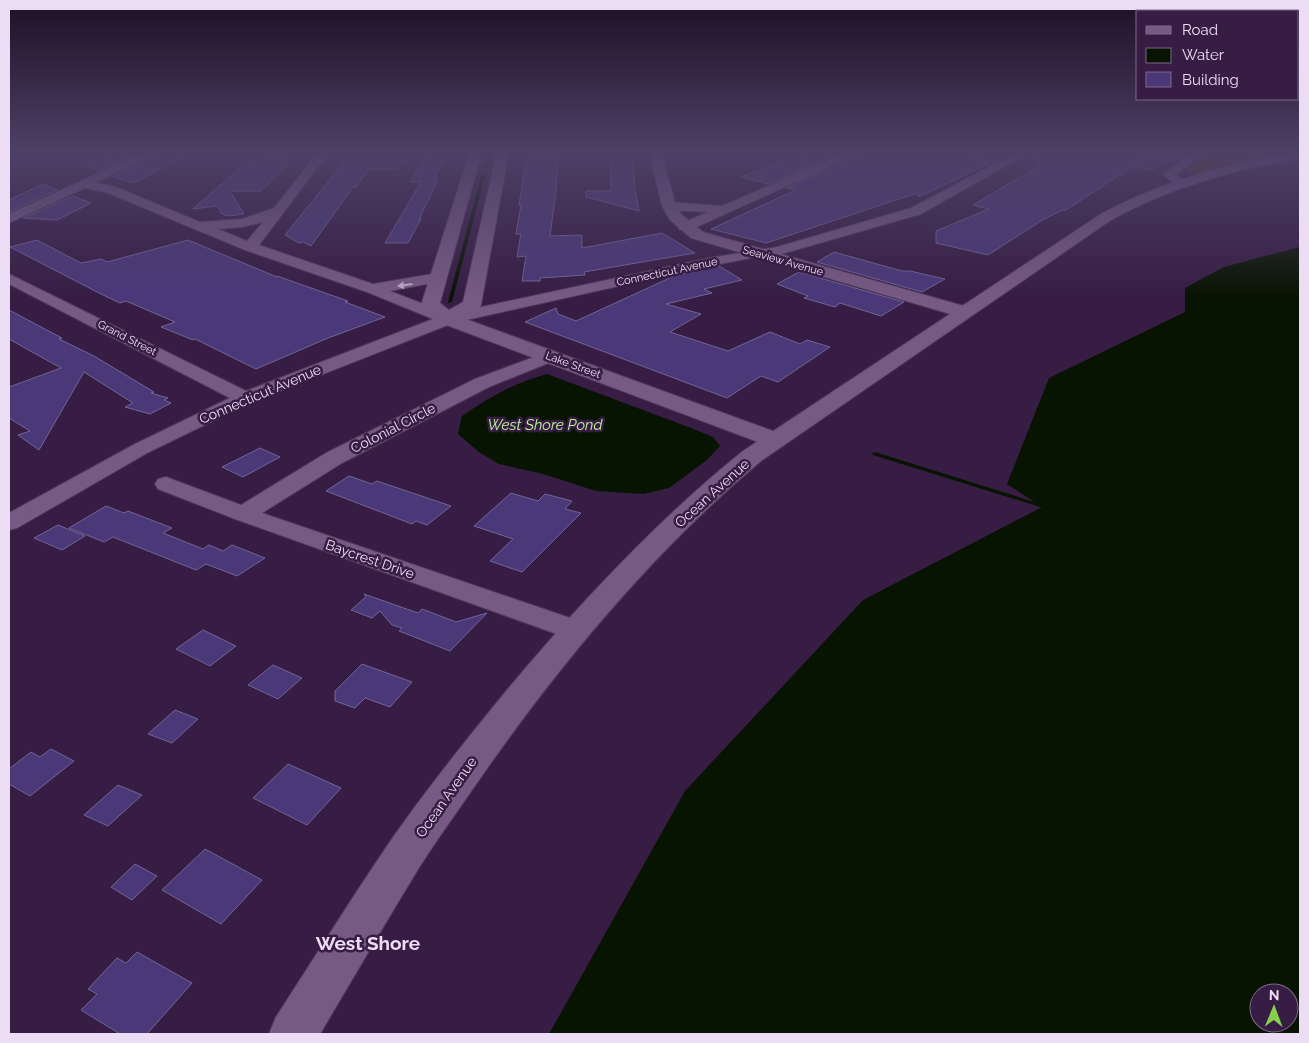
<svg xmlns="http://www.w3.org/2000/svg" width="1309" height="1043" font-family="Raleway,sans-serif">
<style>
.green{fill:#5b3c06}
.water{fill:#081402;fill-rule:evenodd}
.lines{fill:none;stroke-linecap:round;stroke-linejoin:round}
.stream{fill:#081402;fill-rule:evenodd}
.building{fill:#4a3879;stroke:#706695}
.minor-casing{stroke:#4f3959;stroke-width:2}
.tertiary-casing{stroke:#4f3959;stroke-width:2}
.secondary-casing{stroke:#4f3959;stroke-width:2}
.minor{fill:#765a84;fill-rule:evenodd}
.tertiary{fill:#765a84;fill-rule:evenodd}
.secondary{fill:#765a84;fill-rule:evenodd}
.oneway{fill:#bda8c7}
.labels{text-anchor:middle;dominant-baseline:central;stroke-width:5;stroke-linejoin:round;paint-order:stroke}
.far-street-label{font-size:11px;fill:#ecdcf4;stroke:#371d43}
.street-label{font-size:14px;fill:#ecdcf4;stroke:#371d43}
.water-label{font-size:15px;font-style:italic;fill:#bcf696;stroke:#371d43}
.near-quarter-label{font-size:19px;font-weight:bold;fill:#ecdcf4;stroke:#371d43}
</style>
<rect width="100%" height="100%" fill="#371d43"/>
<polygon class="green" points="1212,151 1300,151 1234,163 1195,174 1186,172 1194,163"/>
<g class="water">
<path d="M 1300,247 L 1300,1034 L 549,1034 L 685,791 L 863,600 L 1042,507 L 1007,484 L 1049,378 L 1185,312 L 1185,288 L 1224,267 ZM 1259,993 L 1289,993 L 1289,1023 L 1259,1023 Z"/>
<path d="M 547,374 L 691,428 L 713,437 L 720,446 L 707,460 L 669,488 L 644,494 L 596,491 L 543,474 L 499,464 L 479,452 L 458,434 L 462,416 C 492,396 512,384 547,374 Z"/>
</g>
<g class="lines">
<g class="stream">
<polygon points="487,151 491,151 488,167 486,168 484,167"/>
<polygon points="483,175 485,176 452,302 448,303 448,302 481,176"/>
<polygon points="875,452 1044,505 1045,506 1044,507 1040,507 873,455 872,454"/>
</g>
</g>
<g class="building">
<polygon points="118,151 141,151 98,171 80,165 105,154"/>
<polygon points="162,151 194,151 134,183 113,177"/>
<polygon points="353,151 410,151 397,169 369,169 356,187 353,187 311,246 303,242 299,243 285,235"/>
<polygon points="429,151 447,151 435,178 438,180 419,219 421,219 408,243 385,243 421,182 410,182"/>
<polygon points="610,151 632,151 635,190 639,211 586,197 586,191 611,191"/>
<polygon points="806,151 844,151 769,184 741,177"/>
<polygon points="866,151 963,151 1000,158 919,197 917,193 766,243 711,229 796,190 787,188"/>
<polygon points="1034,151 1139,151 1146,156 1170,160 1152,170 1133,166 1066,210 1063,210 1044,219 988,255 936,243 936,231 989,209 973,205 1039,166 1032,153"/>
<polygon points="264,152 296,152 284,163 289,163 261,191 230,191 244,214 228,216 222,214 217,206 193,209 246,162 253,162"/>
<polygon points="527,155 558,155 556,192 550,236 582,235 582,248 662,233 695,253 584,272 585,275 540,278 540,281 522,281 526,256 517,257 521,234 516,234 521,205 519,205"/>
<polygon points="43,184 57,190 9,212 9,200"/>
<polygon points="73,196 91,203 57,220 23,218"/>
<polygon points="37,240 81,263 101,259 107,262 188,240 277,277 277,276 348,301 345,302 385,317 328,338 256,369 195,339 193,340 161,327 175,322 126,301 120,303 101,294 10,247"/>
<polygon points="834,252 902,271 910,271 945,279 922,292 817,262"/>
<polygon points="719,266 742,280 704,289 712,293 666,304 701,314 670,332 728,351 770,332 800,344 807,340 830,347 778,382 761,376 727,398 525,322 556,308 558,314 576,321 674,276"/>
<polygon points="799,272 904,302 881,316 840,303 835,307 804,298 808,296 777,284"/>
<polygon points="9,310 62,338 59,339 94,356 154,392 151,393 168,398 164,400 171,403 150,414 125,407 133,403 84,372 39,450 18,435 30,431 9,418 9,387 61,368 9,339"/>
<polygon points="260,448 280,457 243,477 222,467"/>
<polygon points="349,476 372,484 377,481 451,506 427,525 416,521 412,524 326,491"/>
<polygon points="511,493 538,501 545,494 572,501 565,509 581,513 522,572 490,561 513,539 474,526"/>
<polygon points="106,506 124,513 128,511 172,528 163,533 203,549 209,545 223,551 232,545 265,558 237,576 206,564 196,570 113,537 104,542 69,528"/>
<polygon points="58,525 85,536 62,550 34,538"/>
<polygon points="364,594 418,613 422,609 456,622 487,613 450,651 399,631 402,628 392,625 380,611 372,618 351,610 366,597"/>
<polygon points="203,630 236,646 210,666 176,649"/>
<polygon points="362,664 412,682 390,707 365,698 355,708 335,701 335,691"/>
<polygon points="273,665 302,678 278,699 248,685"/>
<polygon points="175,710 198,719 172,743 148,734"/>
<polygon points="51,749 74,761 30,796 9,784 9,769 31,752 40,757"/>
<polygon points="288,764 341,788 307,825 253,798"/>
<polygon points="118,785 142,795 108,826 84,815"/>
<polygon points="205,849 262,880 221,924 162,890"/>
<polygon points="135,864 157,876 132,900 111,887"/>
<polygon points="137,952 192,983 147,1034 120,1034 81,1010 97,994 88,989 117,958 126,963"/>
</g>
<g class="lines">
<g class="minor-casing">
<g id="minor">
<path d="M 146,151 L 160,151 L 96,183 L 116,187 L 200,222 L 242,219 L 274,208 L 319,151 L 330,151 L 259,245 L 373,284 L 438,273 L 443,275 L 446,278 L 443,281 L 390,291 L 449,314 L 709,258 L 777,247 L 911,208 L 1019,151 L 1032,151 L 921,214 L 778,255 L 756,257 L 709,266 L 453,323 L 252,402 L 149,452 L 17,528 L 9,530 L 9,513 L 135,444 L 230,398 L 9,284 L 9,274 L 246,391 L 433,319 L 367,292 L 245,250 L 108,193 L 85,188 L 9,223 L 9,214 ZM 263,222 L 247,241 L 218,229 L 242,227 Z"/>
<polygon points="849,151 864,151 690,230 680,230 678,227 680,224 708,212 669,210 663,206 669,202 722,206"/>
<polygon points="1141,151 1169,151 1191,155 1195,151 1208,151 1176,174 1185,182 1179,186 1175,184 1163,174 1183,160 1146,154"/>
<polygon points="550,351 556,352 559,356 556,360 489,387 342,463 262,513 585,623 589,630 585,637 575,639 565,637 235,519 158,489 155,484 158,479 166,477 241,505 326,453 475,379"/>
</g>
</g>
<g class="tertiary-casing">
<g id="tertiary">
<polygon points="470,151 482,151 440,303 449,310 463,302 497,151 509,151 481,305 479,309 463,318 784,435 787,440 784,445 775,447 766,445 441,323 421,305"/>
<polygon points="649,151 661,151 676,206 681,214 703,232 971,308 973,312 971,316 964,318 957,316 691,238 670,220 662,206"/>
</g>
</g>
<g class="secondary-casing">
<path id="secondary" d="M 1295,151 L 1300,151 L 1300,158 C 1234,170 1171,187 1111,220 L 761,461 C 648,556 553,672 470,793 C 452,819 433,845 417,871 C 384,925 352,980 320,1034 L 269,1034 L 276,1017 C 313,960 349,902 387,846 C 424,792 466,740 507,690 C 579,604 656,521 743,451 L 1101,214 C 1162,181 1227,164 1295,151 Z"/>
</g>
<use href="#minor" class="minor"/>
<use href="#tertiary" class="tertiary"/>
<use href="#secondary" class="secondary"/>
</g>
<defs><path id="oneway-solid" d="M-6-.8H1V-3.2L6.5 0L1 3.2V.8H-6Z" transform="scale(1.25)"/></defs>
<use class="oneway" href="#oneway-solid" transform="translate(405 285) rotate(172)"/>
<linearGradient id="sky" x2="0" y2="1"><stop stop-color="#1e1025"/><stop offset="0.51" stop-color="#4d4066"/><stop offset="1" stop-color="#4d4066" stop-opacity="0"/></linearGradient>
<rect width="1309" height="297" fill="url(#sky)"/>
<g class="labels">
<g class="far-street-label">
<text transform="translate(783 261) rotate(16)">Seaview Avenue</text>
<text transform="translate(667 272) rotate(-12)">Connecticut Avenue</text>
<text transform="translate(127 338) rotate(27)">Grand Street</text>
<text transform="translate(573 365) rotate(20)">Lake Street</text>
</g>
<g class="street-label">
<text transform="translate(260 394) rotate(-23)">Connecticut Avenue</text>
<text transform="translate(393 428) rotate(-27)">Colonial Circle</text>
<text transform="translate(712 493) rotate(-42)">Ocean Avenue</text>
<text transform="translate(370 559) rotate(19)">Baycrest Drive</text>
<text transform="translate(446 797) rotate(-55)">Ocean Avenue</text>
</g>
<g class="water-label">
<text x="545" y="425">West Shore Pond</text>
</g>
<g class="near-quarter-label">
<text x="368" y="943">West Shore</text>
</g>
</g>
<rect width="1309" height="1043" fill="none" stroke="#ecdcf4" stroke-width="20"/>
<rect x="1136" y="10" width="162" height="90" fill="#371d43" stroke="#7f698a"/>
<rect x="1146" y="26" width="25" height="8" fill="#765a84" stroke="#7f698a"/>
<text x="1182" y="35" font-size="15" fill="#ecdcf4">Road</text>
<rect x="1146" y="48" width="25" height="15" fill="#081402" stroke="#7f698a"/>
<text x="1182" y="60" font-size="15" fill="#ecdcf4">Water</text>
<rect x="1146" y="72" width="25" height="15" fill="#4a3879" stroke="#7f698a"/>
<text x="1182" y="85" font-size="15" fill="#ecdcf4">Building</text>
<g transform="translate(1274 1008) rotate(1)"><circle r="24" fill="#371d43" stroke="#7f698a"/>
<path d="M0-4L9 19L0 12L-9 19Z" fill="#85cf4c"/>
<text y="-8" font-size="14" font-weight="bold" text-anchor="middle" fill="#ecdcf4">N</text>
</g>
</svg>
